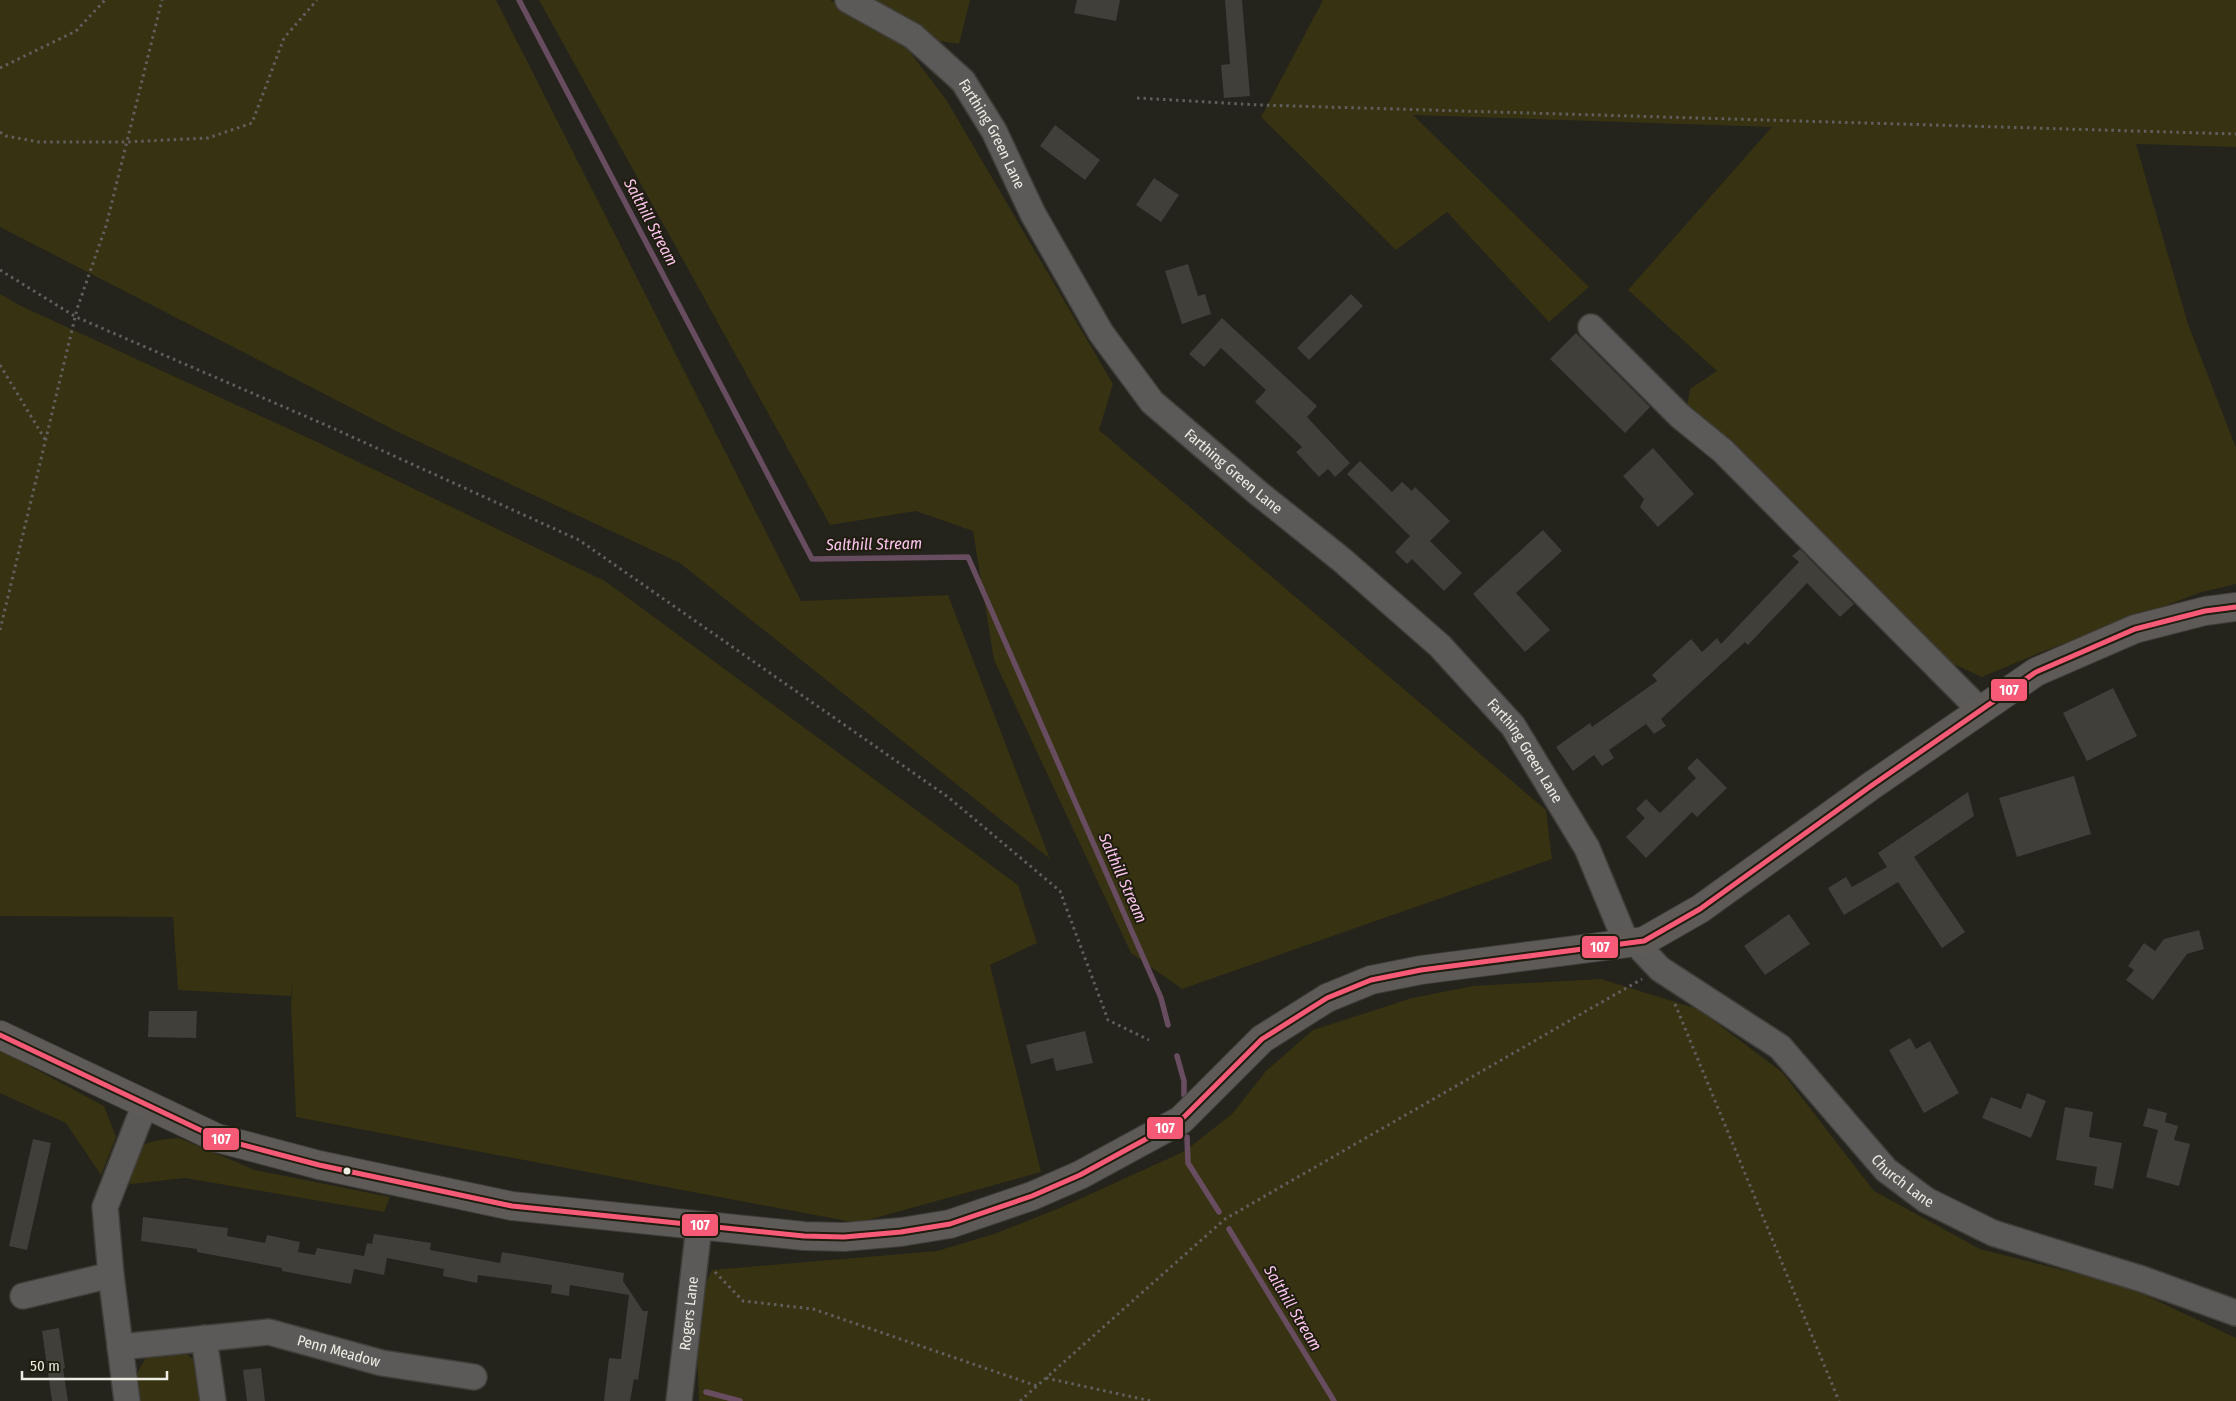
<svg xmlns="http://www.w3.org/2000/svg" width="2236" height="1401" font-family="'Fira Sans Condensed',sans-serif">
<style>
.green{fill:#363212}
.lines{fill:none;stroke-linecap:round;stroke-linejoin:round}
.stream{stroke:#684d60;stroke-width:5.5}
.building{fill:#403f39}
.minor-casing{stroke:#3f3e39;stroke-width:28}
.major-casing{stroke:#3f3e39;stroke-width:30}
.path{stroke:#615f5d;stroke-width:3;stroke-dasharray:2.5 4;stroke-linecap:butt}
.minor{stroke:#5c5a59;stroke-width:25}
.major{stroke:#5d5a58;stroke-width:28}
.bus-1-casing{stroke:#1f1d0f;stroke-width:9}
.bus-1{stroke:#f75a77;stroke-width:5}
.bus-dot{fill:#eeede4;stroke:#1f1d0f;stroke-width:2}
.labels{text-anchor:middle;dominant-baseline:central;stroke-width:4;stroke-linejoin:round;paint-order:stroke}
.street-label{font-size:15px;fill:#eeede4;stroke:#1f1d0f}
.water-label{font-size:16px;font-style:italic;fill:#fec6f0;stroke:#1f1d0f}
.line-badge{stroke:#1f1d0f;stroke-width:2}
.badge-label{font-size:14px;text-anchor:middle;font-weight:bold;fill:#fff}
</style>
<rect width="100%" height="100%" fill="#24231c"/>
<g class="green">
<polygon points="0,0 496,0 801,601 948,595 1050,859 680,563 400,433 0,227"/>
<polygon points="539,0 830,0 907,48 947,101 1113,384 1099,430 1546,810 1552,859 1182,989 1131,953 994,660 973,531 916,511 830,525"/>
<polygon points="860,0 970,0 959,44 931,40 900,14 868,6"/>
<polygon points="1323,0 2236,0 2236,147 2136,144 2188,324 2236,448 2236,584 2202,592 2044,651 1982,677 1949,662 1687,406 1690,389 1717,371 1628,290 1772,127 1413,115 1589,287 1549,322 1447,212 1396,250 1261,117"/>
<polygon points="0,294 21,306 315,441 605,581 1018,885 1037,943 990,965 1041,1172 857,1223 296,1117 291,1006 293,980 291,996 178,990 173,917 0,916"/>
<path d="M 1601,979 L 1698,1009 L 1782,1072 L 1874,1191 L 1980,1249 L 2126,1286 L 2236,1338 L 2236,1401 L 699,1401 C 698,1359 691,1309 712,1270 L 937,1251 L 997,1233 L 1062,1207 L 1185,1151 L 1232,1114 L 1266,1071 L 1313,1030 L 1412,998 L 1473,986 Z"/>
<polygon points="0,1050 104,1106 116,1137 101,1175 66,1123 0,1093"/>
<path d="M 179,1138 L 255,1170 L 390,1197 L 384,1212 L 185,1178 L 132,1184 L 122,1181 C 139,1145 137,1141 179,1138 Z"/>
<polygon points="182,1350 201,1366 205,1401 134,1401 131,1384 148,1354"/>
</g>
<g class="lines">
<g class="stream">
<polyline points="519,0 812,559 968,557 1161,998 1168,1025"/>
<polyline points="1177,1056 1184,1081 1184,1095"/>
<polyline points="1187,1137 1188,1163 1219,1212"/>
<polyline points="1229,1229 1334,1401"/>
<polyline points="706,1392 740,1401"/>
</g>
</g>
<g class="building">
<polygon points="1077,0 1120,0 1116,21 1074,13"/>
<polygon points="1225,0 1242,0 1250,96 1224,98 1221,65 1230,64"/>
<polygon points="1055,125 1100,160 1085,180 1040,146"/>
<polygon points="1154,178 1179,195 1161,222 1136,205"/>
<polygon points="1188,264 1198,296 1205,294 1211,314 1182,324 1165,271"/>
<polygon points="1351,294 1363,306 1309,360 1297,348"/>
<polygon points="1222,318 1317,406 1307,417 1350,463 1335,477 1328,469 1319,477 1296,452 1302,447 1255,402 1266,390 1221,348 1204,367 1189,354"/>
<polygon points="1576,333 1650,407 1625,433 1550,359"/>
<polygon points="1653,448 1694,494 1658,527 1640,507 1644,499 1623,476"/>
<polygon points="1360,461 1392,492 1402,482 1412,491 1415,487 1450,521 1430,541 1462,573 1444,591 1412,559 1407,564 1395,552 1410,536 1347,474"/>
<polygon points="1543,530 1562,551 1516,593 1550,630 1525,652 1473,594"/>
<polygon points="1800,549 1854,604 1840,617 1807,583 1748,645 1745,642 1661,719 1666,726 1654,734 1646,724 1609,750 1614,758 1602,766 1594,755 1573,771 1556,747 1590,723 1592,727 1657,681 1652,675 1691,639 1702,652 1717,638 1721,644 1799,562 1792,556"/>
<polygon points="2113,688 2137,736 2087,761 2063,713"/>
<polygon points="1697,758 1727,788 1697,817 1692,812 1646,858 1626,837 1645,818 1636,809 1646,799 1660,813 1696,778 1687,768"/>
<polygon points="2074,776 2091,834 2017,857 1999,798"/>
<polygon points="1968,792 1974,816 1914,857 1965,932 1942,948 1898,882 1844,915 1828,888 1846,877 1852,887 1887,867 1878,853"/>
<polygon points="1789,914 1810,944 1765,975 1744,946"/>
<polygon points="2199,930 2204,949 2187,954 2153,1000 2126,980 2134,970 2128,966 2144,943 2155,951 2164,939"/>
<polygon points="149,1011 197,1011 196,1038 148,1037"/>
<polygon points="1085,1031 1093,1063 1056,1071 1053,1058 1031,1064 1026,1045"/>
<polygon points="1910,1038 1916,1049 1930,1041 1959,1093 1924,1113 1889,1050"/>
<polygon points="2027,1093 2046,1101 2031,1138 1982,1118 1991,1097 2021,1109"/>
<polygon points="2065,1107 2093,1112 2089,1137 2122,1143 2113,1189 2094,1185 2097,1167 2056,1160"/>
<polygon points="2148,1108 2167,1113 2165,1122 2178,1126 2174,1140 2190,1144 2179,1186 2146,1177 2158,1130 2143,1126"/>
<polygon points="33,1139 51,1143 27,1250 9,1246"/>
<polygon points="143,1217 228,1228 227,1236 265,1243 267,1235 300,1242 298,1252 315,1255 317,1248 364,1256 367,1243 372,1244 374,1234 431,1243 430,1250 500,1263 502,1252 624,1273 623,1281 643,1311 648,1311 638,1380 634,1379 630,1401 604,1401 609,1358 621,1359 629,1295 570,1285 569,1296 551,1293 552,1285 478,1275 477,1283 443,1276 444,1269 387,1258 384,1275 354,1269 351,1284 282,1271 282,1268 197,1252 197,1249 141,1241"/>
<polygon points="59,1328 65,1368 63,1369 68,1401 52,1401 42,1331"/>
<polygon points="261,1368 265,1401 247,1401 243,1370"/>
</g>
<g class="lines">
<g class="minor-casing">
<g id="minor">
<path id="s1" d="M 848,0 L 913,36 L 963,81 L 994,131 L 1033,214 L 1101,333 L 1152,402 L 1257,492 L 1342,560 L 1440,646 L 1513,726 L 1587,848 L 1626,942"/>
<polyline points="1591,327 1680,416 1723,451 1980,710"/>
<path id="s2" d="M 1644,941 L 1643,951 L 1660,969 L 1780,1047 L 1886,1170 L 1926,1200 L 1993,1233 L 2142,1279 L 2236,1313"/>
<polyline points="23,1296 111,1275"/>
<polyline points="204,1338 213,1401"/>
<path id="s3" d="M 120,1347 L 269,1332 L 382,1363 L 474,1377"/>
<polyline points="127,1401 111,1275 105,1207 145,1104"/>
<path id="s4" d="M 679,1401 L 699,1226"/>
</g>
</g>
<g class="major-casing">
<polyline id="major" points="0,1035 217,1138 319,1165 512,1206 804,1236 844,1237 901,1232 950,1224 1032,1196 1080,1175 1181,1120 1262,1039 1327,998 1371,980 1421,970 1644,941 1700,909 1871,786 2036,672 2135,629 2205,611 2236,607"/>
</g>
<g class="path">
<polyline points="0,68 76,31 105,0"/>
<polyline points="1137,98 1260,105 2236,134"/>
<polyline points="0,132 6,136 39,142 126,142 208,138 252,123 284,38 317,0"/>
<polyline points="0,270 76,317 328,426 579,540 948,797 1060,891 1108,1020 1149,1040"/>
<polyline points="0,365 46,441"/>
<polyline points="0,630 77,309 106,226 162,0"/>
<polyline points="1675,1004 1839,1401"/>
<polyline points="715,1272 743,1301 813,1309 1037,1386"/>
<polyline points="1046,1378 1151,1401"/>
<polyline points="1020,1401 1225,1219 1642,979"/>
</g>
<use href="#minor" class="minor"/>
<use href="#major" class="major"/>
<g class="bus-1-casing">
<polyline id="bus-1" points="0,1035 217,1138 319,1165 512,1206 804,1236 844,1237 901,1232 950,1224 1032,1196 1080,1175 1181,1120 1262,1039 1327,998 1371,980 1421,970 1644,941 1700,909 1871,786 2036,672 2135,629 2205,611 2236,607"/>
</g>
<use href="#bus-1" class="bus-1"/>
</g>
<circle class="bus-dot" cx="347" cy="1171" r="4.5"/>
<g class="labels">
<g class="street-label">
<text stroke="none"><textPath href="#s1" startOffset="202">Farthing Green Lane</textPath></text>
<text stroke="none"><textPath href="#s1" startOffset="622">Farthing Green Lane</textPath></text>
<text stroke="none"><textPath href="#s1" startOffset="1028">Farthing Green Lane</textPath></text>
<text stroke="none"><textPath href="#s2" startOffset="360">Church Lane</textPath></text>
<text stroke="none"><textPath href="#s4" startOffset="88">Rogers Lane</textPath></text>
<text stroke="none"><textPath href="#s3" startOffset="222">Penn Meadow</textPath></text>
</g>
<g class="water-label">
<text transform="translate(651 222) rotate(62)">Salthill Stream</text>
<text transform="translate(874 544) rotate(-1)">Salthill Stream</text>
<text transform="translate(1123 878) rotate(66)">Salthill Stream</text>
<text transform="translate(1293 1308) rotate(59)">Salthill Stream</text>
</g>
</g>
<g class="line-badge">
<rect x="1990" y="678" width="38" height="24" rx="5" fill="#f75a77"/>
<rect x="1581" y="935" width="38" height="24" rx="5" fill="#f75a77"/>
<rect x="1146" y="1116" width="38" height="24" rx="5" fill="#f75a77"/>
<rect x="202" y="1127" width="38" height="24" rx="5" fill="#f75a77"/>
<rect x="681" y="1213" width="38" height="24" rx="5" fill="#f75a77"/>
</g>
<g class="badge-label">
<text x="2009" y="695">107</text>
<text x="1600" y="952">107</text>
<text x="1165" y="1133">107</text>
<text x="221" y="1144">107</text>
<text x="700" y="1230">107</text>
</g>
<path d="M22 1371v8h145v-8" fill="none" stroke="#eeede4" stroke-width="2.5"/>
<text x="30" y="1371" font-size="15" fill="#eeede4" stroke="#1f1d0f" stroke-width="4" paint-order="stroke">50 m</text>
</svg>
